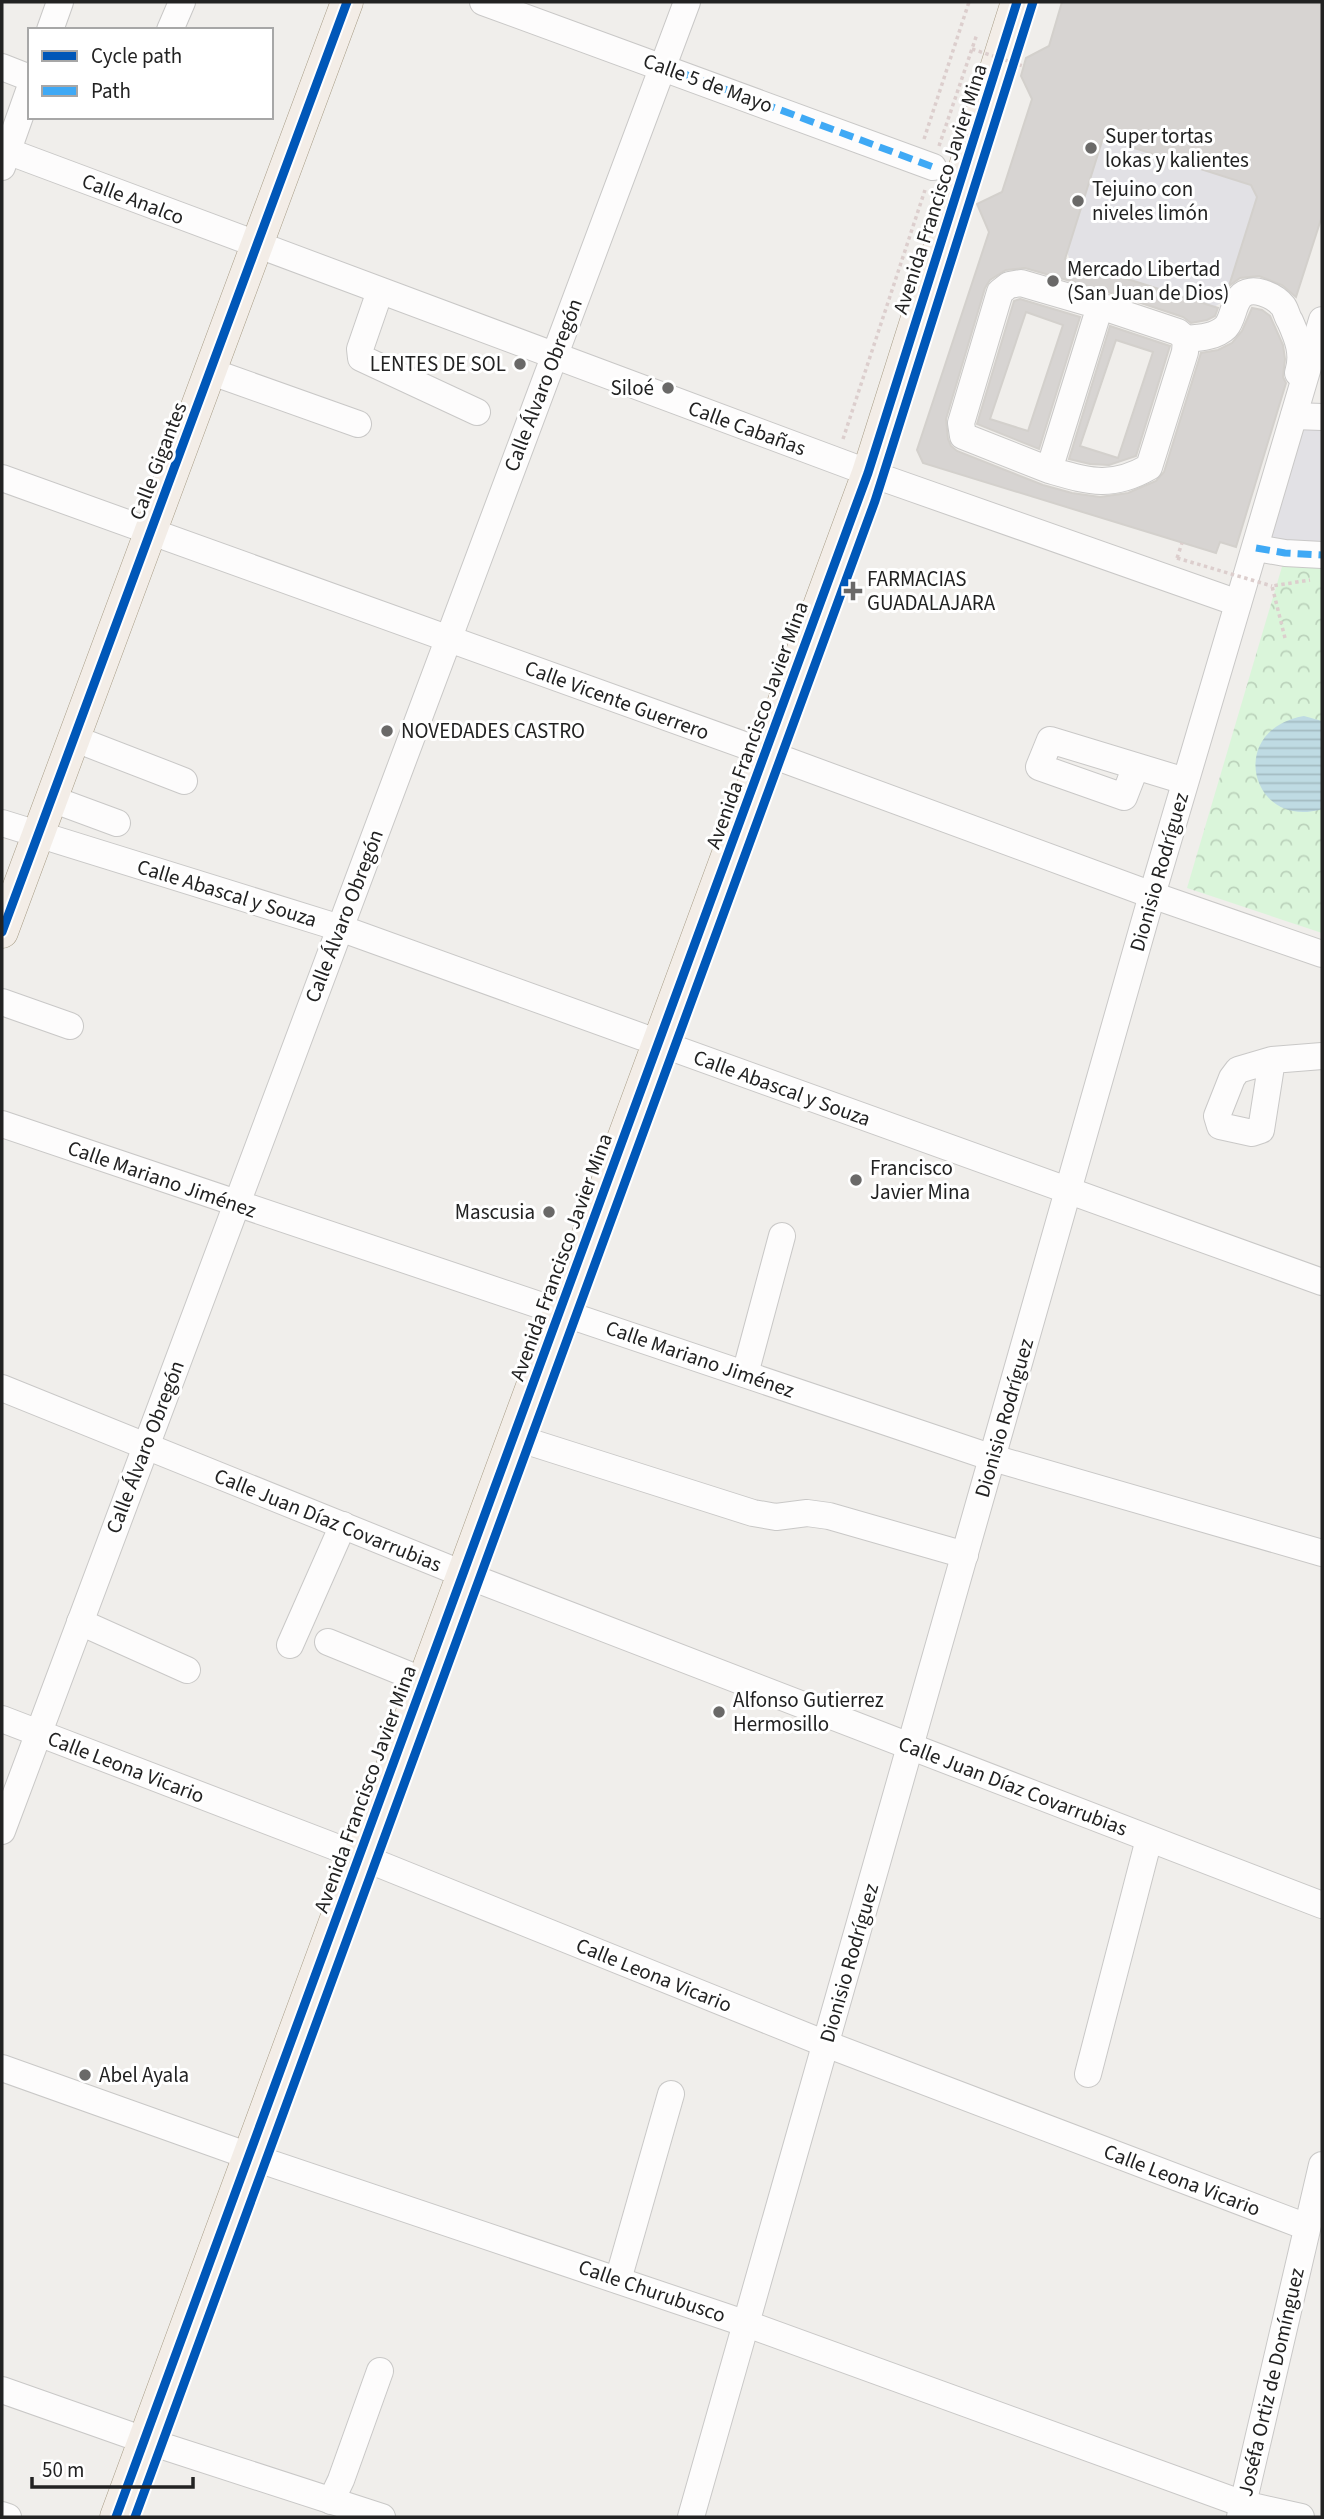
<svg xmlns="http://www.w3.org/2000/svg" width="1324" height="2519" font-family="'Source Sans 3',sans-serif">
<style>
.park{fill:url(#park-crowns)}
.plaza{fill:#e2e1e5}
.water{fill:url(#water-rules)}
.building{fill:#d7d4d2;stroke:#d3d0cc;stroke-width:2;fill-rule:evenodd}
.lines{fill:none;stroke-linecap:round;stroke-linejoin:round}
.minor-casing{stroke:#c9c8c7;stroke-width:28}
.major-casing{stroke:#a79c86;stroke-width:33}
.path{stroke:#dccecd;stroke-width:3.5;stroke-dasharray:3.5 3.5;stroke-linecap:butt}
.minor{stroke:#fdfcfc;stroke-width:26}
.major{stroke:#f3ede7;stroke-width:32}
.path-bridge{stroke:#dccecd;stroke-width:3.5;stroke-dasharray:3.5 3.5;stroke-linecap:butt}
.quiet{stroke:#3fa9f5;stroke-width:7;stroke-dasharray:14 7;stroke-linecap:butt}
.cycleway-casing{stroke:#fff;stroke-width:13}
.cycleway{stroke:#0057b8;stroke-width:9}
.poi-dot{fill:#6a6968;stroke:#fff;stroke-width:2.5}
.labels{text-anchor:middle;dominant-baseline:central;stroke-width:6;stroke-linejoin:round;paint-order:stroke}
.street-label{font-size:21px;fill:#222;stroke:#fff}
.poi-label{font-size:21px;fill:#222;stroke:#fff;text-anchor:start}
</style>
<defs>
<pattern id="park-crowns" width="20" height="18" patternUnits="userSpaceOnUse" patternTransform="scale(1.75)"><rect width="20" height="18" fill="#daf5da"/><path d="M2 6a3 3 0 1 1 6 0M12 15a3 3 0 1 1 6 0" fill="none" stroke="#bbd2bb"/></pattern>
<pattern id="water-rules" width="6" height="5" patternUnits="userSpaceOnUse" patternTransform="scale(1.75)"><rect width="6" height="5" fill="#bfdbe3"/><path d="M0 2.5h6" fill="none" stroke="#a4bcc2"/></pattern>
</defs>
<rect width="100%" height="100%" fill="#f0eeeb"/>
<polygon class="park" points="1284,560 1322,562 1322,933 1187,888"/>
<g class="plaza">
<polygon points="1110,140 1251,185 1257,197 1224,301 1214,307 1070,261 1067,251 1101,144"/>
<polygon points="1322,427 1320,550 1270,544 1294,430"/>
</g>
<path class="water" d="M 1304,716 L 1322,721 L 1322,809 C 1252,831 1224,730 1304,716 Z"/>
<g class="building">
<polygon points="1062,2 1322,2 1322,216 1296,297 1282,285 1259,276 1240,278 1229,286 1257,197 1251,185 1103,138 1065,259 1218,308 1215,316 1207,320 1191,323 1183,317 1105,291 1025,268 1006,270 990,280 985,288 946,419 948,439 951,446 957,451 1043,485 1072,493 1100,497 1128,493 1156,481 1164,472 1201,353 1218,350 1232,343 1242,331 1252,308 1262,310 1270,316 1283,345 1285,359 1283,377 1286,383 1236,547 1220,542 1216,553 923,463 917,450 989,232 977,204 1002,192 1032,99 1021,76 1026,58 1049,46"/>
<path d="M 1020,299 L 1080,317 L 1039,449 L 977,424 L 1014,301 ZM 1026,312 L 1063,325 L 1028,431 L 990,419 Z"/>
<path d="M 1110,326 L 1170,346 L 1169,349 L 1136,456 L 1109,465 L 1090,464 L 1069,459 ZM 1116,340 L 1153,352 L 1118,458 L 1080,446 Z"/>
</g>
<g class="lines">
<g class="minor-casing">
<g id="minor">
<polyline points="483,2 933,167"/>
<polyline points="50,30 60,2"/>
<polyline points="170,30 182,2"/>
<polyline points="2,67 30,78"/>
<polyline points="7,151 883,478 1238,603"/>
<polyline points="2,167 30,88"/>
<polyline points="380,291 360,349 361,358 477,412"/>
<path d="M 1186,339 C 1199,338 1216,337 1226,327 C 1233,319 1233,305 1240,297 C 1251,284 1275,296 1283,306 C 1286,310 1287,317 1290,321 C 1298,339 1304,354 1298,373"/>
<polyline points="212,372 358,424"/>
<polyline points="1294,416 1322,417"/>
<path d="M 1049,470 C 1088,481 1111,489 1149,467 L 1185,352 L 1186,339 L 1178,332 L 1100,306 L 1021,283 L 1009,285 L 1000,292 L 961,423 L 963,436 L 1049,470 L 1100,306"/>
<polyline points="2,478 780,758 1152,895 1322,954"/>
<polyline points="1256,548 1285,553 1322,555"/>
<polyline points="73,738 184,781"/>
<polyline points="1136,766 1124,797 1039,767 1050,740 1185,781"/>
<polyline points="52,799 117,823"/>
<polyline points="2,823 340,928 1322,1282"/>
<polyline points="2,1002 70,1026"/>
<polyline points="1272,1060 1261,1130 1252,1133 1220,1126 1217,1116 1232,1078 1238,1070 1272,1060 1322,1056"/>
<polyline points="2,1124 993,1458 1322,1553"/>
<polyline points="745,1374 782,1236"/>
<polyline points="2,1388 463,1574 1322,1905"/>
<polyline points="514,1437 753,1513 776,1517 807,1513 829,1516 965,1555"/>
<polyline points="80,1622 187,1670"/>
<polyline points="328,1642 424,1681"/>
<polyline points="290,1645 343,1525"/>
<polyline points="2,1719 359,1856 826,2044 1307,2227"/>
<polyline points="2,1831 687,2"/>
<polyline points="2,2068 249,2156 747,2324 1243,2504 1301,2517"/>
<polyline points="1088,2074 1149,1839"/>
<polyline points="618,2280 671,2094"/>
<polyline points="2,2390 144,2440 382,2517"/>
<polyline points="331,2501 341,2480 380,2371"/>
<polyline points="2,2515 8,2517"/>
<polyline points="691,2517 1152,895 1322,320"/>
<polyline points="1240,2517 1322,2165"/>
</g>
</g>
<g class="major-casing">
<g id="major">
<polyline points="2,932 347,2"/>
<polyline points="116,2517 868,473 1017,2"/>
</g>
</g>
<g class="path">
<polyline points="924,139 969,2"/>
<polyline points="939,146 977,34"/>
<polyline points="843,439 925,190"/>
<polyline points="1177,558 1182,543"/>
<polyline points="1285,638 1272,586 1310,580"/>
</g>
<use href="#minor" class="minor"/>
<use href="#major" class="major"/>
<g class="path-bridge">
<polyline points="972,49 1023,66"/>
<polyline points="1177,558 1272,586"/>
</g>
<g class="quiet">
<polyline points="663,66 933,167"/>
<polyline points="1256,548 1285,553 1322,555"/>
</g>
<g class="cycleway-casing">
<g id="cycleway">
<polyline points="2,932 347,2"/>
<polyline points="116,2517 868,473 1017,2"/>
<polyline points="135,2517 875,501 1033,2"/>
</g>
</g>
<use href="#cycleway" class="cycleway"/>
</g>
<g class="poi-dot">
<circle cx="1091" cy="148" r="7"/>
<circle cx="1078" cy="201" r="7"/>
<circle cx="1053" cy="281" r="7"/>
<circle cx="520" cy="364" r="7"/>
<circle cx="668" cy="388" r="7"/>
<path d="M849.5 580.5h7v7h7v7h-7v7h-7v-7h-7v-7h7z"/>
<circle cx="387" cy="731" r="7"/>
<circle cx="856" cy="1180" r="7"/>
<circle cx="549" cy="1212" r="7"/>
<circle cx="719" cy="1712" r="7"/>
<circle cx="85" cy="2075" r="7"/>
</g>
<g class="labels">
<g class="street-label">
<text transform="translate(708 83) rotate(20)">Calle 5 de Mayo</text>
<text transform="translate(940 189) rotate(-72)">Avenida Francisco Javier Mina</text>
<text transform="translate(133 199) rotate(21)">Calle Analco</text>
<text transform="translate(543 385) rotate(-69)">Calle Álvaro Obregón</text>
<text transform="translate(747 428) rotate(20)">Calle Cabañas</text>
<text transform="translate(158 461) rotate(-69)">Calle Gigantes</text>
<text transform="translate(617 700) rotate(20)">Calle Vicente Guerrero</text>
<text transform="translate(757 725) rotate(-70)">Avenida Francisco Javier Mina</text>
<text transform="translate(1159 872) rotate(-74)">Dionisio Rodríguez</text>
<text transform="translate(227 893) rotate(17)">Calle Abascal y Souza</text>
<text transform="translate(344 916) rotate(-69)">Calle Álvaro Obregón</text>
<text transform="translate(782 1088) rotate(20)">Calle Abascal y Souza</text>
<text transform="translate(162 1179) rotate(19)">Calle Mariano Jiménez</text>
<text transform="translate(561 1257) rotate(-70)">Avenida Francisco Javier Mina</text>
<text transform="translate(700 1359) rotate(19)">Calle Mariano Jiménez</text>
<text transform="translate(1004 1418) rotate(-74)">Dionisio Rodríguez</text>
<text transform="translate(145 1447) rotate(-69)">Calle Álvaro Obregón</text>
<text transform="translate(328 1520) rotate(22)">Calle Juan Díaz Covarrubias</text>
<text transform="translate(126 1767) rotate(21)">Calle Leona Vicario</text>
<text transform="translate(1013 1786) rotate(21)">Calle Juan Díaz Covarrubias</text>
<text transform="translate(365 1789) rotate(-70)">Avenida Francisco Javier Mina</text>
<text transform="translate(849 1963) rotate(-74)">Dionisio Rodríguez</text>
<text transform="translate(654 1975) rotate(22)">Calle Leona Vicario</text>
<text transform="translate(1182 2180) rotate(21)">Calle Leona Vicario</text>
<text transform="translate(652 2291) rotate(19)">Calle Churubusco</text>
<text transform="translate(1271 2382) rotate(-77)">Joséfa Ortiz de Domínguez</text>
</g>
<g class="poi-label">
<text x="1105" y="136">Super tortas<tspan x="1105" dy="24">lokas y kalientes</tspan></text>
<text x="1092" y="189">Tejuino con<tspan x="1092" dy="24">niveles limón</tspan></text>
<text x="1067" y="269">Mercado Libertad<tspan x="1067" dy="24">(San Juan de Dios)</tspan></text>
<text x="506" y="364" text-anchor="end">LENTES DE SOL</text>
<text x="654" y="388" text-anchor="end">Siloé</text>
<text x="867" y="579">FARMACIAS<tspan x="867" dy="24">GUADALAJARA</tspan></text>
<text x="401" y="731">NOVEDADES CASTRO</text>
<text x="870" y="1168">Francisco<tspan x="870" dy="24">Javier Mina</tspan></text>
<text x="535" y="1212" text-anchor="end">Mascusia</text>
<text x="733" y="1700">Alfonso Gutierrez<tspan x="733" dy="24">Hermosillo</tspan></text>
<text x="99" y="2075">Abel Ayala</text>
</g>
</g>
<rect width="1324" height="2519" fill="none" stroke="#222222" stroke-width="7"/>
<rect x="28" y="28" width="245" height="91" fill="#ffffff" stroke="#a7a7a7" stroke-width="2"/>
<rect x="42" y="51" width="35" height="10" fill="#0057b8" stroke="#a7a7a7" stroke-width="2"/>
<text x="91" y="63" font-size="21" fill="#222222">Cycle path</text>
<rect x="42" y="86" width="35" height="10" fill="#3fa9f5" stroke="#a7a7a7" stroke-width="2"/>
<text x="91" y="98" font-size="21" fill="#222222">Path</text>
<path d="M32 2477v10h161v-10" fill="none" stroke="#222222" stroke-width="3.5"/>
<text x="42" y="2477" font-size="21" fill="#222222" stroke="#ffffff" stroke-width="5" paint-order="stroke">50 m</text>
</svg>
